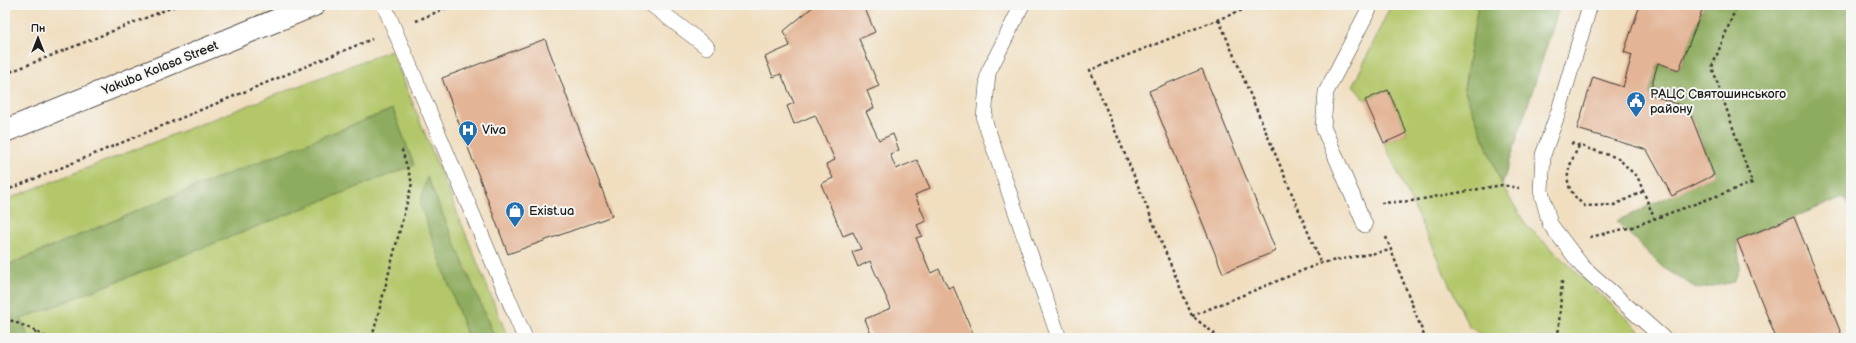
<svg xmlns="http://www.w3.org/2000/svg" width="1856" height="343" font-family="'Balsamiq Sans',sans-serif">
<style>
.green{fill:#b3c76b;stroke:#687244}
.forest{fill:#8eac5f;stroke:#55643e}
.building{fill:#e3b495}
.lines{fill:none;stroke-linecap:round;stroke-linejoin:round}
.service-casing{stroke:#3c3934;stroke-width:16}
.tertiary-casing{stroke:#3c3934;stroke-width:24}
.path{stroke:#3c3934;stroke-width:2.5;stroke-dasharray:3 3;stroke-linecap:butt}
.service{stroke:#fff;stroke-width:15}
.tertiary{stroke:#fff;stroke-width:22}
.labels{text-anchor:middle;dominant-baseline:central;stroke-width:4;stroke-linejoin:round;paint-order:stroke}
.street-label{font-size:13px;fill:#1c1c1c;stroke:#f6f6f2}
.poi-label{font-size:13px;fill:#1c1c1c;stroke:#f6f6f2;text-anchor:start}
</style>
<rect width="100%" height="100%" fill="#f6f6f2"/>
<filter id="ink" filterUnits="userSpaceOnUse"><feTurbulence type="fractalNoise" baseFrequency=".025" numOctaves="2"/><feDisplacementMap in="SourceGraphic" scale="8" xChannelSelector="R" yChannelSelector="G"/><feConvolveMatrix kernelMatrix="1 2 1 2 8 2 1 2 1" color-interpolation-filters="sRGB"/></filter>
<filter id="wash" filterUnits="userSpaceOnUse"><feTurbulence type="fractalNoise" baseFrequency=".012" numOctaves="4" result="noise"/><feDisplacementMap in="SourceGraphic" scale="16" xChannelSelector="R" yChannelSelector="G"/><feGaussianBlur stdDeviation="0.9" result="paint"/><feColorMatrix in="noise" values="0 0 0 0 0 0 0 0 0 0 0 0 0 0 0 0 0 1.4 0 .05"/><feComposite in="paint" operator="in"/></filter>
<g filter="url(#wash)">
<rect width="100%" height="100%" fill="#f0debf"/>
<g class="green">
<polygon points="1391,5 1478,5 1464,89 1502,185 1526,225 1647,338 1487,338 1469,327 1384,143 1407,133 1388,90 1365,100 1353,86"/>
<polygon points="391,50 508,338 5,338 5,200"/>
</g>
<g class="forest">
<polygon points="1478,5 1560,5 1502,185 1464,89"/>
<polygon points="1704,5 1851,5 1851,213 1844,197 1737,240 1740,267 1734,282 1698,289 1662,267 1617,221 1714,175 1688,108 1649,94 1658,63 1679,70"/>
<polygon points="393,109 414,165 21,319 29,338 5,338 5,266 185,191"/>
<polygon points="427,177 495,338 468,338 420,204"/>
</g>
<g id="blocks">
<g class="building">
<polygon points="815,5 874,5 865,9 875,32 859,39 879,86 867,91 874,108 866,112 879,140 893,134 899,150 890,154 896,169 917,160 930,188 915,195 926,221 917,225 922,236 916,238 931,273 939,269 948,288 953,286 975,338 883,338 881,333 872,337 865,319 891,308 870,261 858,267 852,252 861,249 853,232 843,236 821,184 833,178 826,164 835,160 815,115 794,124 787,106 794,103 781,74 773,77 765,57 790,46 784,31"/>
<polygon points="1640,5 1704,5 1679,70 1658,63 1649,94 1688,108 1714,175 1672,196 1647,150 1577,129 1593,77 1623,87 1632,55 1624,52"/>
<polygon points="545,39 612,216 508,254 442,78"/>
<polygon points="1202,69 1276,251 1223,273 1149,91"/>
<polygon points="1388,90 1407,133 1384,143 1365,100"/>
<polygon points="1794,217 1843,338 1776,338 1737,240"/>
</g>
</g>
</g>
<g filter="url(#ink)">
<use href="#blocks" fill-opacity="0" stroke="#3c3934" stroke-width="1"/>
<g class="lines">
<g class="service-casing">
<g id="service">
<polyline points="384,5 525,338"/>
<polyline points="652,5 707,47"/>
<polyline points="1022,5 988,73 984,119 1059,338"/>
<polyline points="1590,5 1559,110 1543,155 1541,191 1550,224 1582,266 1663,338"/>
<polyline points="1365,225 1323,127 1326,92 1371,5"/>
</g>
</g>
<g class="tertiary-casing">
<polyline id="tertiary" points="5,131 314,5"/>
</g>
<g class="path">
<polyline points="1219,20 1321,263"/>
<polyline points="416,21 453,5"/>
<polyline points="5,74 178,5"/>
<polyline points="1571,143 1618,158 1638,178 1654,218"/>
<path d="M 1579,146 C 1566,171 1560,186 1585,206 L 1614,205 L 1644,191"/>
<polyline points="5,191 372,39"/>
<polyline points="1381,203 1411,201 1502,185 1519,188"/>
<polyline points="1386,237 1425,338"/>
<polyline points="1590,237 1632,227 1752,183 1712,67 1737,5"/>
<polyline points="1192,316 1321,263 1391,250"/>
<polyline points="5,318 34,330 47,338"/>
<polyline points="35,331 37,338"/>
<polyline points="372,338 412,183 401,147"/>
<polyline points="1220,338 1192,316 1090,70 1255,5"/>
<polyline points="1558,338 1562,281"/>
</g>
<use href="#service" class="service"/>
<use href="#tertiary" class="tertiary"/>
</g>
</g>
<defs>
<g id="civic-pin" transform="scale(1)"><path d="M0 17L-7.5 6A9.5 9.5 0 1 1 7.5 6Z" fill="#1f6fb2" stroke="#f6f6f2"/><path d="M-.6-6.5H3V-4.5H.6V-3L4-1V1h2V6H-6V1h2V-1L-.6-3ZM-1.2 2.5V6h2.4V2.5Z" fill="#fff"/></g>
<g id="hospital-pin" transform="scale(1)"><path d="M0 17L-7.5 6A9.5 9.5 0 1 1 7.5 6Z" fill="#1f6fb2" stroke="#f6f6f2"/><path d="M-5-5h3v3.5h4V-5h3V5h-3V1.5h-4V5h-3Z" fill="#fff"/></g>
<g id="shop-pin" transform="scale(1)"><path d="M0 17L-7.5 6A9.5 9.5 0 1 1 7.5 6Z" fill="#1f6fb2" stroke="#f6f6f2"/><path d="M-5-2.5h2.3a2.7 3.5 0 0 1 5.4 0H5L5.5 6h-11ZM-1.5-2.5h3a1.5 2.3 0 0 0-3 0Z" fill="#fff"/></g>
</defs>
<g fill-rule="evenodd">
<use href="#civic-pin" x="1636" y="101"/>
<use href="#hospital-pin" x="468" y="130"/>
<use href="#shop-pin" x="515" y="211"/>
</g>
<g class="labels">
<g class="street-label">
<text transform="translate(160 68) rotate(-22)">Yakuba Kolasa Street</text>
</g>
<g class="poi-label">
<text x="1650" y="94">РАЦС Святошинського<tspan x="1650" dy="15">району</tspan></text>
<text x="482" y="130">Viva</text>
<text x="529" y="211">Exist.ua</text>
</g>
</g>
<rect width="1856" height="343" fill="none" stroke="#f6f6f2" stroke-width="20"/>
<g transform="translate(38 38)" stroke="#f6f6f2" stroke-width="3" paint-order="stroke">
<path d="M0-3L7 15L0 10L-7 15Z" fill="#1c1c1c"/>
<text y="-6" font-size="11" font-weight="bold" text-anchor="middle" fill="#1c1c1c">Пн</text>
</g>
</svg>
